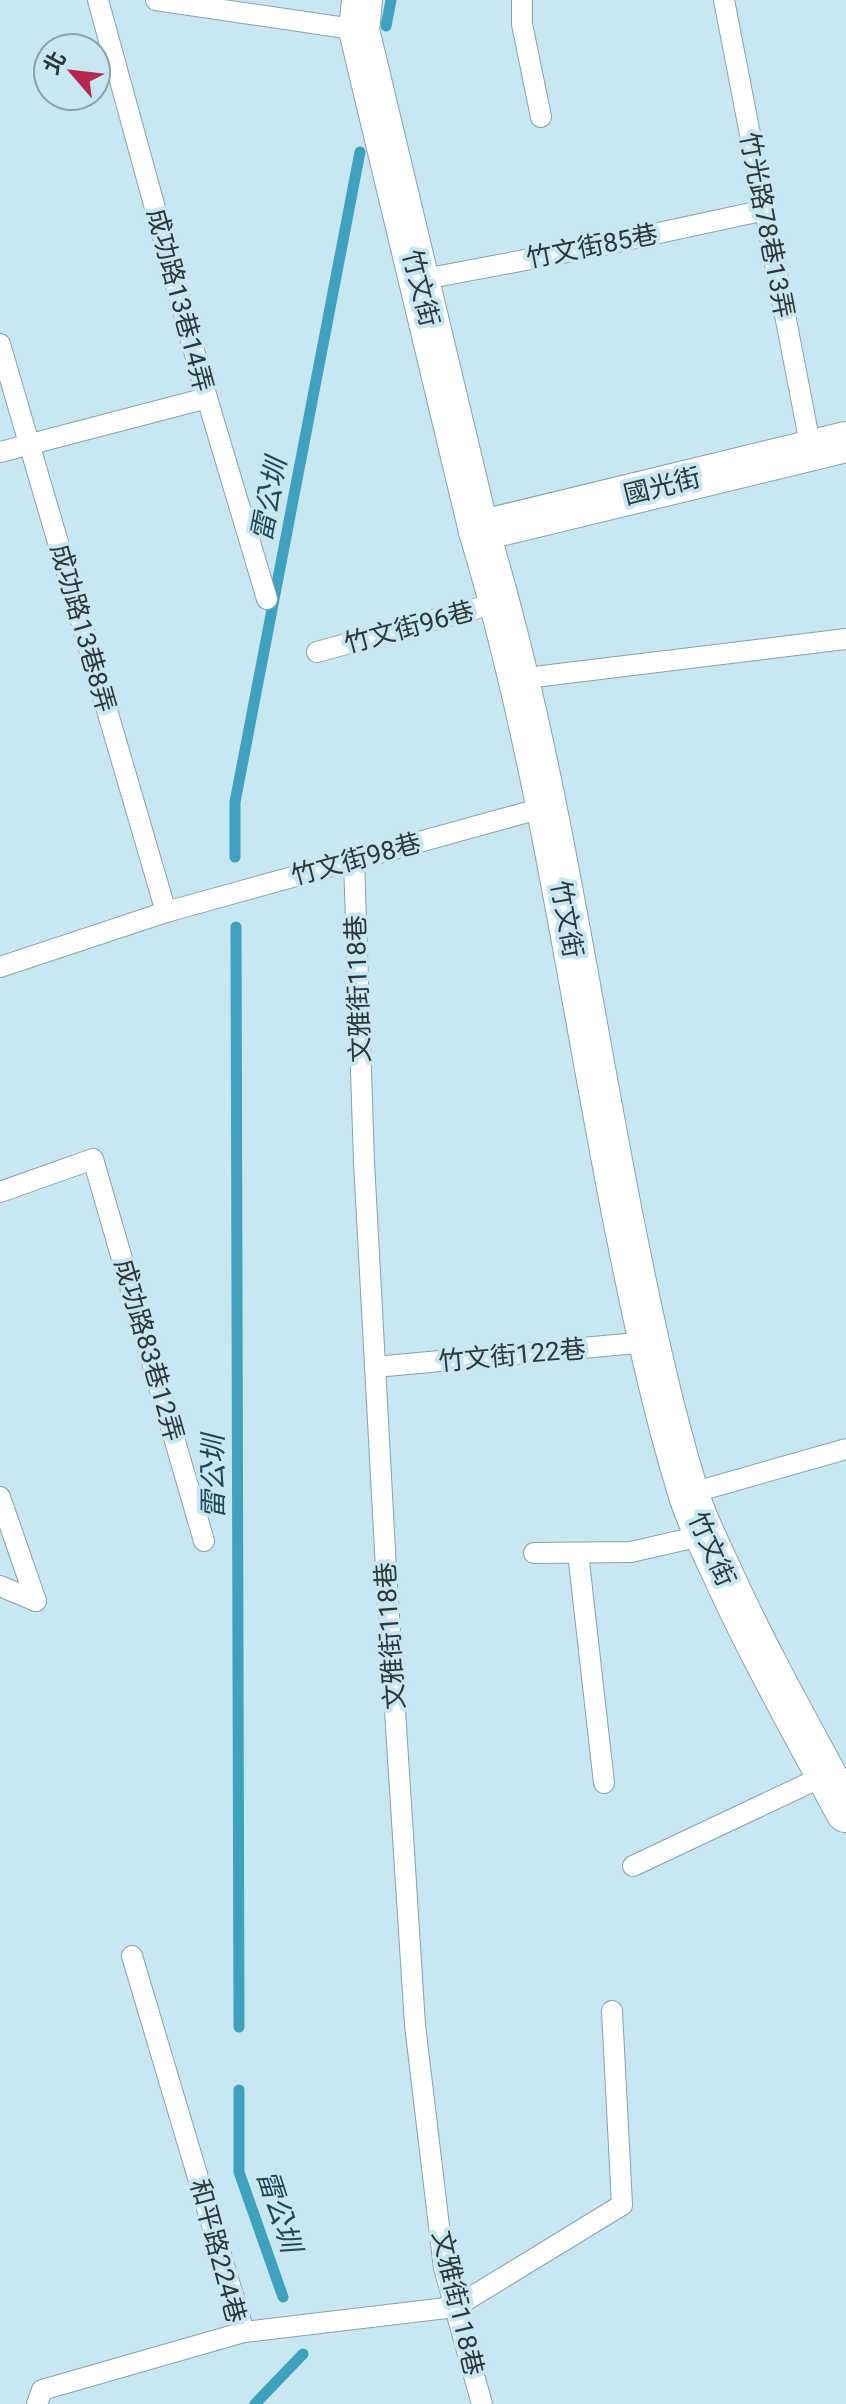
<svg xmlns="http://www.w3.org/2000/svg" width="846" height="2404" font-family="Roboto,'Noto Sans TC',sans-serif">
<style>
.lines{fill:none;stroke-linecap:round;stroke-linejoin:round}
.stream{stroke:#3ea2be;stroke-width:11}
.lane-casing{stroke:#86a2ac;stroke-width:22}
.street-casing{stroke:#86a2ac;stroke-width:42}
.lane{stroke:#fff;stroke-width:20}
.street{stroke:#fff;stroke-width:40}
.labels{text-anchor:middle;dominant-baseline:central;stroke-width:8;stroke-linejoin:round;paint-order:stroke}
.street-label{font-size:26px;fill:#2b373a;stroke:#c8e7f1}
.water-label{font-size:28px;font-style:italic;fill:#1d4855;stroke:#c8e7f1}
</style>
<rect width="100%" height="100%" fill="#c8e7f1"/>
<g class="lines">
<g class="stream">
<polyline points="386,26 391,0"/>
<polyline points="235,857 235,802 360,152"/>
<polyline points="236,927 239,2027"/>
<polyline points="239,2090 239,2172 283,2297"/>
<polyline points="255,2404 303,2354"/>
</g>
<g class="lane-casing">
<g id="lane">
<polyline points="98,0 207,398 267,599"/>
<polyline points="156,0 359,30"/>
<polyline points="522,0 522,24 541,117"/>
<polyline points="724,0 811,449"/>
<polyline points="419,280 594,247 765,210"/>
<polyline points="0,344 166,912"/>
<polyline points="0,452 207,398"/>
<polyline points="317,652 500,602"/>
<polyline points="518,679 846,639"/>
<polyline points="354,861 364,1162 386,1569 415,2025 444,2268 482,2404"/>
<polyline points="0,967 166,912 546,807"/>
<polyline points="0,1192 93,1159 204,1541"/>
<polyline points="375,1367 648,1342"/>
<polyline points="688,1494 846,1449"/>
<polyline points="0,1497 36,1601"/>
<polyline points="534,1553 631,1552 705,1535"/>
<polyline points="578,1553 604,1783"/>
<polyline points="0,1586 36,1601"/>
<polyline points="633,1866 826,1775"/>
<polyline points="244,2332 455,2307 622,2205 612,2011"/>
<polyline points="37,2404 42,2390 244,2332 132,1956"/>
</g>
</g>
<g class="street-casing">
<g id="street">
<path d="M 362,0 L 359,30 L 479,531 C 547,757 578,992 624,1223 C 642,1313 661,1404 688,1492 C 697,1522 712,1550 725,1579 C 761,1658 805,1735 846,1812"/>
<polyline points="479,531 846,442"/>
</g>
</g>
<use href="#lane" class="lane"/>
<use href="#street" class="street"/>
</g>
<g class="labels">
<g class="street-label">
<text transform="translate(767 225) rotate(79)">竹光路78巷13弄</text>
<text transform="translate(592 246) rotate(-11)">竹文街85巷</text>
<text transform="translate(421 288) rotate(76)">竹文街</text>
<text transform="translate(180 300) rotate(75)">成功路13巷14弄</text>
<text transform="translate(662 486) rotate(-14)">國光街</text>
<text transform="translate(409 627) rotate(-15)">竹文街96巷</text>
<text transform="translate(83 628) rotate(74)">成功路13巷8弄</text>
<text transform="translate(356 859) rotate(-15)">竹文街98巷</text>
<text transform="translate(567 919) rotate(80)">竹文街</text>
<text transform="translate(358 989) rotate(-92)">文雅街118巷</text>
<text transform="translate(149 1350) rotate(74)">成功路83巷12弄</text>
<text transform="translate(512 1355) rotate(-5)">竹文街122巷</text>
<text transform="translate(712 1549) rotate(66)">竹文街</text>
<text transform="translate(390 1636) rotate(-94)">文雅街118巷</text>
<text transform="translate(218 2251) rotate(75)">和平路224巷</text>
<text transform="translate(458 2303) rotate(77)">文雅街118巷</text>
</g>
<g class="water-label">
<text transform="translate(269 500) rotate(-79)">雷公圳</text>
<text transform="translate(213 1477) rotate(-90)">雷公圳</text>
<text transform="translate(279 2211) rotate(72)">雷公圳</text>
</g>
</g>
<g transform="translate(72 72) rotate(298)"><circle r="38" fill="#c8e7f1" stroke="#89a1a8" stroke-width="2"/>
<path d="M0-6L14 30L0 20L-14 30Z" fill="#b7274f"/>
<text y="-12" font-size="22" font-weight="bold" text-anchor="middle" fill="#2b373a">北</text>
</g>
</svg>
